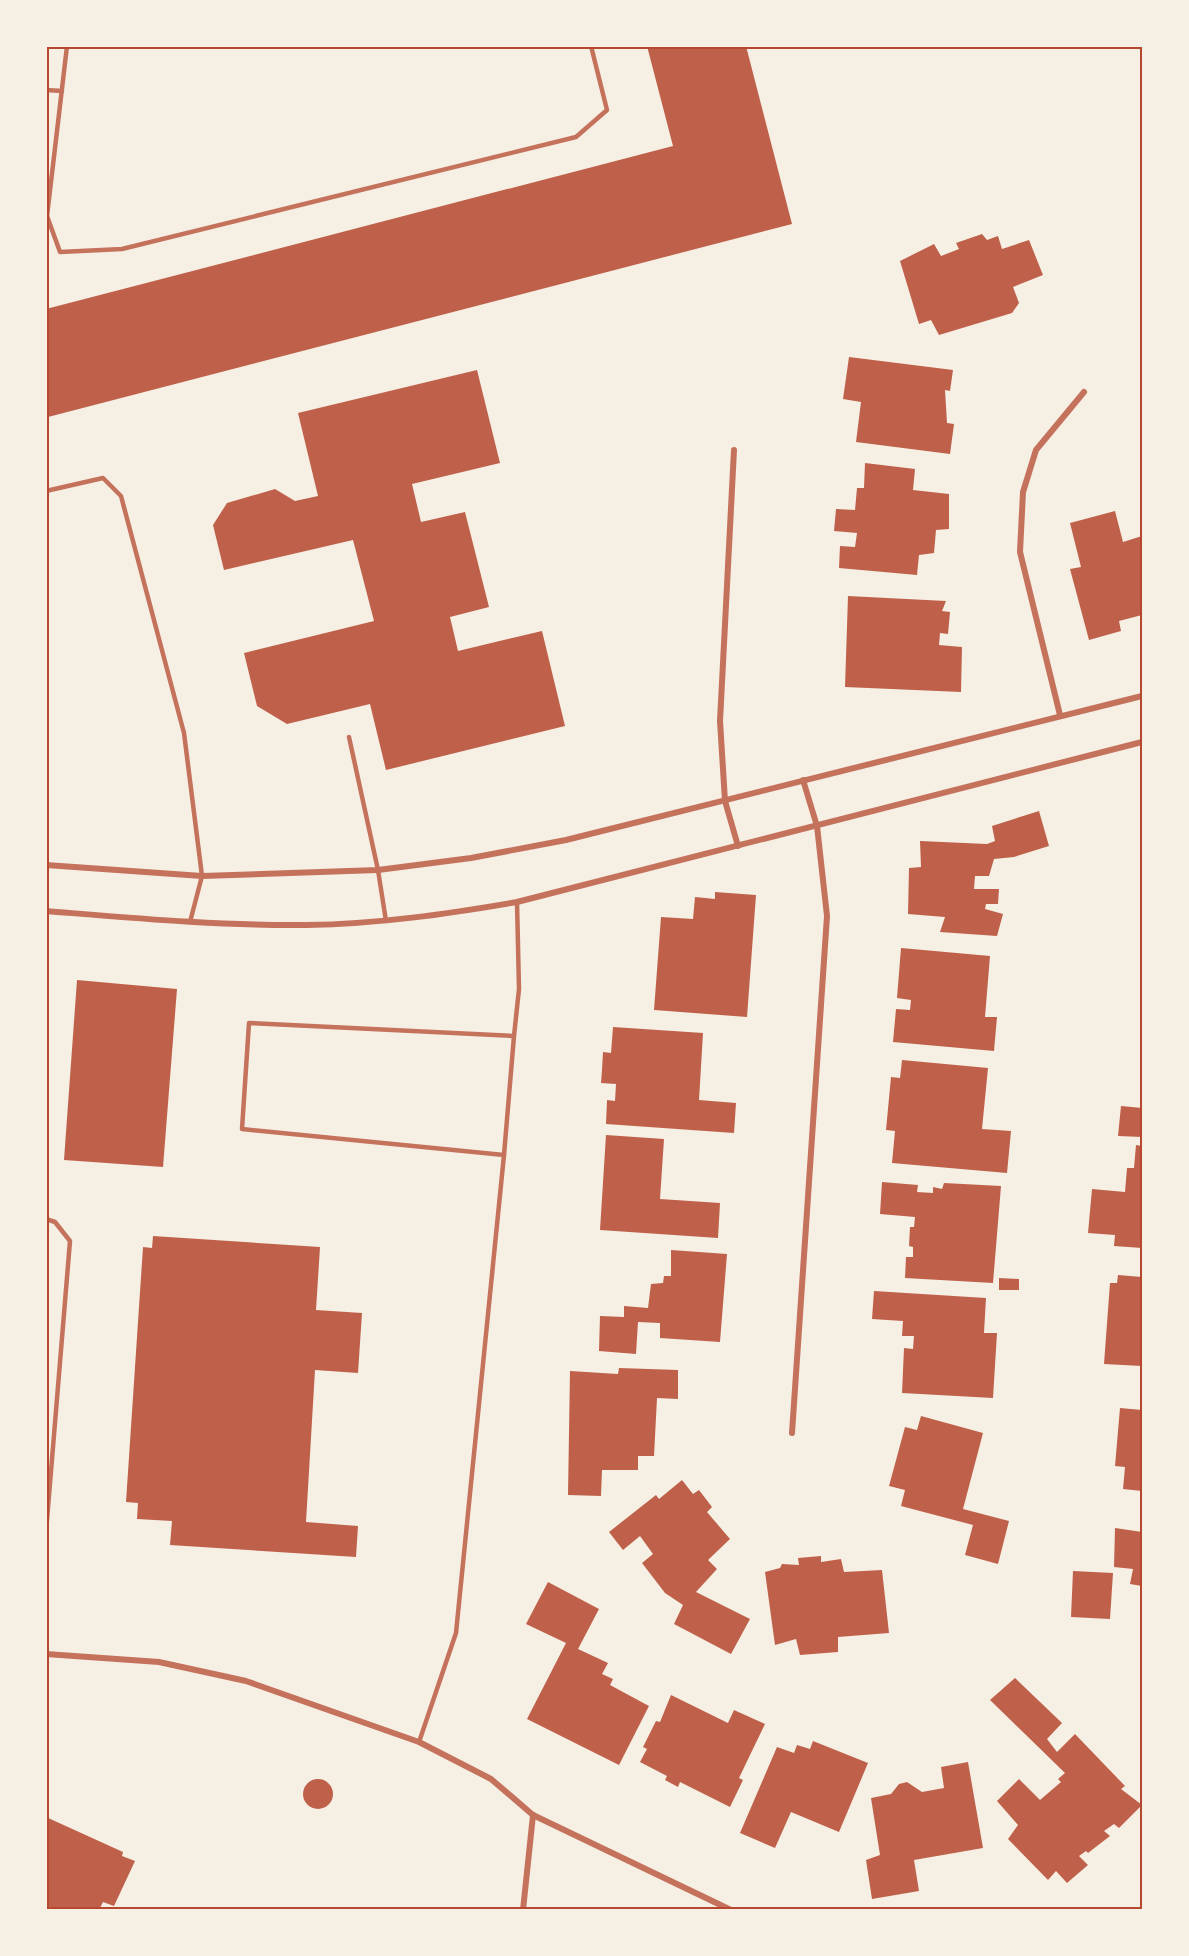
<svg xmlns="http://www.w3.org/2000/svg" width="1189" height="1956" font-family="Arial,sans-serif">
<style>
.building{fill:#bf614a}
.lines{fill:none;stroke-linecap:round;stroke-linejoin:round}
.service{stroke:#c5725c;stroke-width:4.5}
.minor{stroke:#c5725c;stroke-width:6}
.neatline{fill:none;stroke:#b5482f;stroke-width:2}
</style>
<rect width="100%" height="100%" fill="#f6efe4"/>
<g class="building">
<polygon points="647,46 746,46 792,224 48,417 46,309 673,146"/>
<polygon points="982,234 987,240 998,236 1002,249 1029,240 1043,275 1013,287 1019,303 1012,313 939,335 931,320 919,324 900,261 934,244 941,256 959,249 956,243"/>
<polygon points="849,357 953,370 950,391 945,390 947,423 954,424 950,454 856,442 861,402 843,399"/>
<polygon points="477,370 500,463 412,484 421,522 465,512 489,607 450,617 458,651 542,631 565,726 386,770 370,704 287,724 257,706 244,653 374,621 353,540 224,570 213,525 227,503 275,489 295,501 318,496 298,413"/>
<polygon points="865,463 915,469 913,490 949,494 949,529 936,530 934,553 919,555 917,575 839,568 840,546 855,547 857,533 834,531 836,509 855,510 857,488 864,488"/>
<polygon points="1115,511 1123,542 1142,536 1142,615 1119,621 1121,631 1089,640 1070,569 1081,567 1070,523"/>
<polygon points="848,596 946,601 942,611 950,612 948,634 940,633 939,645 962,647 961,692 845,687"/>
<polygon points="1039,811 1049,846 1014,857 994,859 989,876 975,876 974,889 999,889 998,904 986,904 985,909 1003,914 997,936 940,932 945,917 908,914 909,868 921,867 920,841 987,844 995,841 992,826"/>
<polygon points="715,892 756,895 747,1017 654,1010 661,917 693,919 695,897 715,899"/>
<polygon points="901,948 990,956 985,1017 997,1017 994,1051 893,1042 896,1009 910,1010 911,1000 897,998"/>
<polygon points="77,980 177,989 163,1167 64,1160"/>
<polygon points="613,1027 703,1033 699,1100 736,1103 734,1133 606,1124 607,1100 615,1101 616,1084 601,1083 602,1070 603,1052 611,1053"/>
<polygon points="902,1060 988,1068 982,1129 1011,1131 1007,1173 892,1163 895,1131 886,1130 891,1077 900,1078"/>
<polygon points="1121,1106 1142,1108 1142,1137 1118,1136"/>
<polygon points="606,1135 664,1139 660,1199 720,1203 718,1238 600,1230"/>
<polygon points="1136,1145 1142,1146 1142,1248 1114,1246 1115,1235 1088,1233 1092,1189 1125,1192 1127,1168 1134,1168"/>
<polygon points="882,1182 918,1185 917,1192 933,1193 933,1187 942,1189 944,1183 1001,1186 993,1283 905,1278 906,1257 913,1257 913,1247 909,1246 910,1227 914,1227 915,1217 880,1214"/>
<polygon points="153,1236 320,1247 316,1310 362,1313 358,1373 315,1370 306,1522 358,1526 356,1557 170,1545 172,1521 137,1519 138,1503 126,1502 143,1247 152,1248"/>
<polygon points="671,1250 727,1254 720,1342 660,1338 660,1323 638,1322 636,1354 599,1351 600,1316 624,1317 624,1306 648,1308 651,1284 663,1283 664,1276 671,1276"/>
<polygon points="1118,1275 1142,1277 1142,1366 1104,1364 1110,1283 1117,1283"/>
<polygon points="999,1278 1019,1279 1019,1290 999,1290"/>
<polygon points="874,1291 986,1298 984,1333 997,1333 993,1398 902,1393 904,1348 913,1349 914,1336 902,1336 903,1321 872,1319"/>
<polygon points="619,1368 678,1370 678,1399 657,1398 654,1456 638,1456 638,1470 602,1470 601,1496 568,1495 570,1371 618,1374"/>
<polygon points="1120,1408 1142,1410 1142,1491 1123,1489 1125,1467 1115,1466"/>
<polygon points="921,1416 983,1433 963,1509 1009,1521 998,1564 965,1555 973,1525 901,1506 905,1490 889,1486 905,1427 917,1430"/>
<polygon points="682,1480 693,1494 699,1490 712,1507 707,1512 730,1539 708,1560 717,1569 696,1592 750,1619 731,1654 674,1624 683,1605 665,1593 642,1563 653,1554 640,1536 623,1550 609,1532 656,1495 659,1499"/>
<polygon points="1115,1528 1142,1532 1142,1586 1130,1584 1133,1569 1114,1567"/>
<polygon points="821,1556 821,1562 841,1559 844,1572 882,1570 889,1633 838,1637 838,1652 800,1655 796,1639 775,1645 765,1572 780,1568 782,1564 799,1565 798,1558"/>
<polygon points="1073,1571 1113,1573 1110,1619 1071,1617"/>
<polygon points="548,1582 599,1609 578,1649 608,1663 602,1674 613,1679 610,1685 649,1706 619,1765 527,1719 566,1643 526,1624"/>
<polygon points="1015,1678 1062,1723 1047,1739 1057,1752 1075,1734 1125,1786 1121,1789 1142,1805 1119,1828 1114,1824 1104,1831 1110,1836 1088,1853 1086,1851 1079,1856 1088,1865 1067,1883 1056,1871 1048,1880 1008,1839 1018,1825 997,1801 1019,1779 1040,1800 1061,1782 1058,1779 1065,1773 990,1700"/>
<polygon points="671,1695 728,1723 734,1710 765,1724 739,1778 743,1780 730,1807 680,1782 678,1787 665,1780 667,1776 640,1762 647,1749 643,1747 656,1721 660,1722"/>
<polygon points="813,1741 868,1763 839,1832 791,1812 775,1848 740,1833 777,1747 794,1753 797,1745 810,1749"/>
<polygon points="968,1762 983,1848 914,1860 919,1891 872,1899 866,1860 880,1855 871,1798 891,1794 899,1784 907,1782 922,1792 944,1788 941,1767"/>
<circle cx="318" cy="1794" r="15"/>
<polygon points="46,1817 123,1852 122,1856 135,1861 114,1906 103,1902 99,1910 46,1910"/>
</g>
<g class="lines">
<g class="service">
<polyline points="67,46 47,216 60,252 122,249 576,137 607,110 591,46"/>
<polyline points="46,90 62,91"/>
<polyline points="46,491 103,478 121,496 184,733 202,876 190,922"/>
<polyline points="349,737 378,870 386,921"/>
<polygon points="249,1023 514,1036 504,1155 242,1129"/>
<polyline points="514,1036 519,989 517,902"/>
<polyline points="46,1219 55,1222 70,1241 46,1532"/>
<polyline points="419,1742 456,1633 504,1155"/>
</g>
<g class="minor">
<polyline points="734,450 720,721 725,801 738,846"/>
<polyline points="1060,715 1020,552 1023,492 1036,450 1084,392"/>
<polyline points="46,865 202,876 378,870 471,858 566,840 1142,696"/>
<path d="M 46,911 C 133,918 220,926 307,925 C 378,924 447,914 517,902 L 1142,742"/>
<polyline points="792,1433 827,916 817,826 803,780"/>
<polyline points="46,1654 159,1662 246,1681 419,1742 491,1779 533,1815 731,1910"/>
<polyline points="523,1910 533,1815"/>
</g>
</g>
<rect width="1189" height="1956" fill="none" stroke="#f6efe4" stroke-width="96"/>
<rect x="48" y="48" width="1093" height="1860" class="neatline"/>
</svg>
